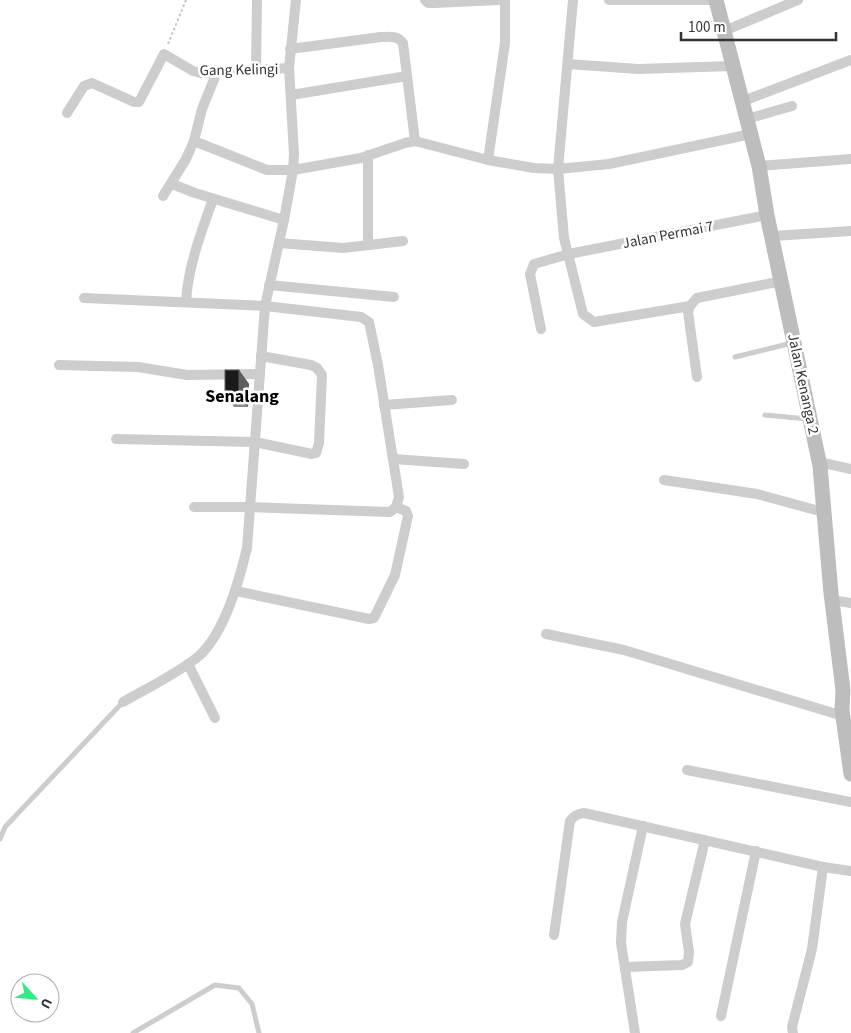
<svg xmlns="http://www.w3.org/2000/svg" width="851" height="1033" font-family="'Source Sans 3',sans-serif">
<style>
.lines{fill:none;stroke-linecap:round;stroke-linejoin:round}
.path{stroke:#c3c3c3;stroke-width:2;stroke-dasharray:2.5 2.5;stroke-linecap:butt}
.lane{stroke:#cdcdcd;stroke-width:5}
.street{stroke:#cdcdcd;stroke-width:10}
.secondary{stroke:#bdbdbd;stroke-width:15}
.wall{fill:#8c8c8c}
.shaded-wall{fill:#5f5f5f}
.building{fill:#1a1a1a;stroke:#5f5f5f}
.labels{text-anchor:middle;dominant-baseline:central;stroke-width:5;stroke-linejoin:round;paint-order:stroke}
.street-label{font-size:15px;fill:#333;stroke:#fff}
.quarter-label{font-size:18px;font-weight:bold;fill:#000;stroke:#fff}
</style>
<rect width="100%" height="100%" fill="#fff"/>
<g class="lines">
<polyline class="path" points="168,44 186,0"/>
<g class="lane">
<polyline points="735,357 792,343"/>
<polyline points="765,415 808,419"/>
<polyline points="0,839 5,827 123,702"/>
<polyline points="133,1033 215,985 239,988 252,1004 259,1033"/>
</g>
<g class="street">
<polyline points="425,0 428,3 435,3 498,0"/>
<polyline points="573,0 558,169 564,238 583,314 594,322 690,306"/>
<polyline points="609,0 716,0"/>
<polyline points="724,31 798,0"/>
<path d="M 290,49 L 381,37 C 390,37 397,35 403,43 L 415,141"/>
<polyline points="568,64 638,69 733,66"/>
<polyline points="256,69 257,0"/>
<polyline points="291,95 407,76"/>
<polyline points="743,101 851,60"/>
<polyline points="67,113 84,86 92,83 134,102 139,102 164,54 193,71 201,73 289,68"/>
<polyline points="747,119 792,106"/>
<polyline points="194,141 267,170 293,170 361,158 405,143 415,141 488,160 534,168 558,169 609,164 751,134"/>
<polyline points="368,155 368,245"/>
<polyline points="488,160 505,43 505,0"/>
<polyline points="759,166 851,159"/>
<polyline points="172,184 195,193 284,220"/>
<polyline points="163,196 186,159 194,141 202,109 217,72"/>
<polyline points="773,236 851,231"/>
<polyline points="279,243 343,248 403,241"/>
<polyline points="269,285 394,297"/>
<polyline points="84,298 265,306 361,317 369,322 378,365 399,497 396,507 390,512 250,507 194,507"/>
<path d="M 186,302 C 188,266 201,233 213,199"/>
<polyline points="541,329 530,274 534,264 569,254 767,215"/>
<polyline points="59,365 138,367 187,375 260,374"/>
<polyline points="697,377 688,312 690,306 697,298 782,281"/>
<polyline points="384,405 452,400"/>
<polyline points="116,439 255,442 312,454 316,453 319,443 322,375 317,368 311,365 261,356"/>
<polyline points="393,459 464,464"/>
<polyline points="819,462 851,469"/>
<polyline points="664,480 757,494 823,512"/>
<polyline points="236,591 369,619 374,618 395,575 408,516 406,511 396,507"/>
<polyline points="832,600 851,603"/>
<polyline points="546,634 624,650 843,716"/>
<polyline points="188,664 215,718"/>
<path d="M 123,702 C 146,689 180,672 199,656 C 225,632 239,581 247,548 L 265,306 L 284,220 L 293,170 L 294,154 L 289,68 L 296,0"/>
<polyline points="687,770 851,802"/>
<path d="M 554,935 L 570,821 C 574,816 577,814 584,813 L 823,867 L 851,871"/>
<polyline points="626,967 682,965 688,962 689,952 685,924 705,840"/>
<polyline points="721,1016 756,851"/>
<polyline points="635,1033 621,943 622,922 643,826"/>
<polyline points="793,1033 792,1027 812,949 823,867"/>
</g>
<polyline class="secondary" points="716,0 759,166 767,215 820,466 831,593 843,690 842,710 851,774"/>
</g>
<polygon class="wall" points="239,370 249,384 248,407 234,407 225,394"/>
<polygon class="shaded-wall" points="239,370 249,384 248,407 239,394"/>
<rect class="building" x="225" y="370" width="14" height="24"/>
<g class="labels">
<g class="street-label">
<text transform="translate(239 70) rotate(-1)">Gang Kelingi</text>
<text transform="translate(668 235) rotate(-11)">Jalan Permai 7</text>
<text transform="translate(803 384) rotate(78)">Jalan Kenanga 2</text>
</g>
<g class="quarter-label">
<text x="242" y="396">Senalang</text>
</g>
</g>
<g transform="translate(35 998) rotate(116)"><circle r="24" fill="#ffffff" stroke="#adadad"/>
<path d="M0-4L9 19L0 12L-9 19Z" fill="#33eb83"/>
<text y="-8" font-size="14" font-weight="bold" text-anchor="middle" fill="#333333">U</text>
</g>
<path d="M681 32v8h155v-8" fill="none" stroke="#333333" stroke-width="2.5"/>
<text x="688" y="32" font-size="15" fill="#333333" stroke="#ffffff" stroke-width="4" paint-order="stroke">100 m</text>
</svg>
